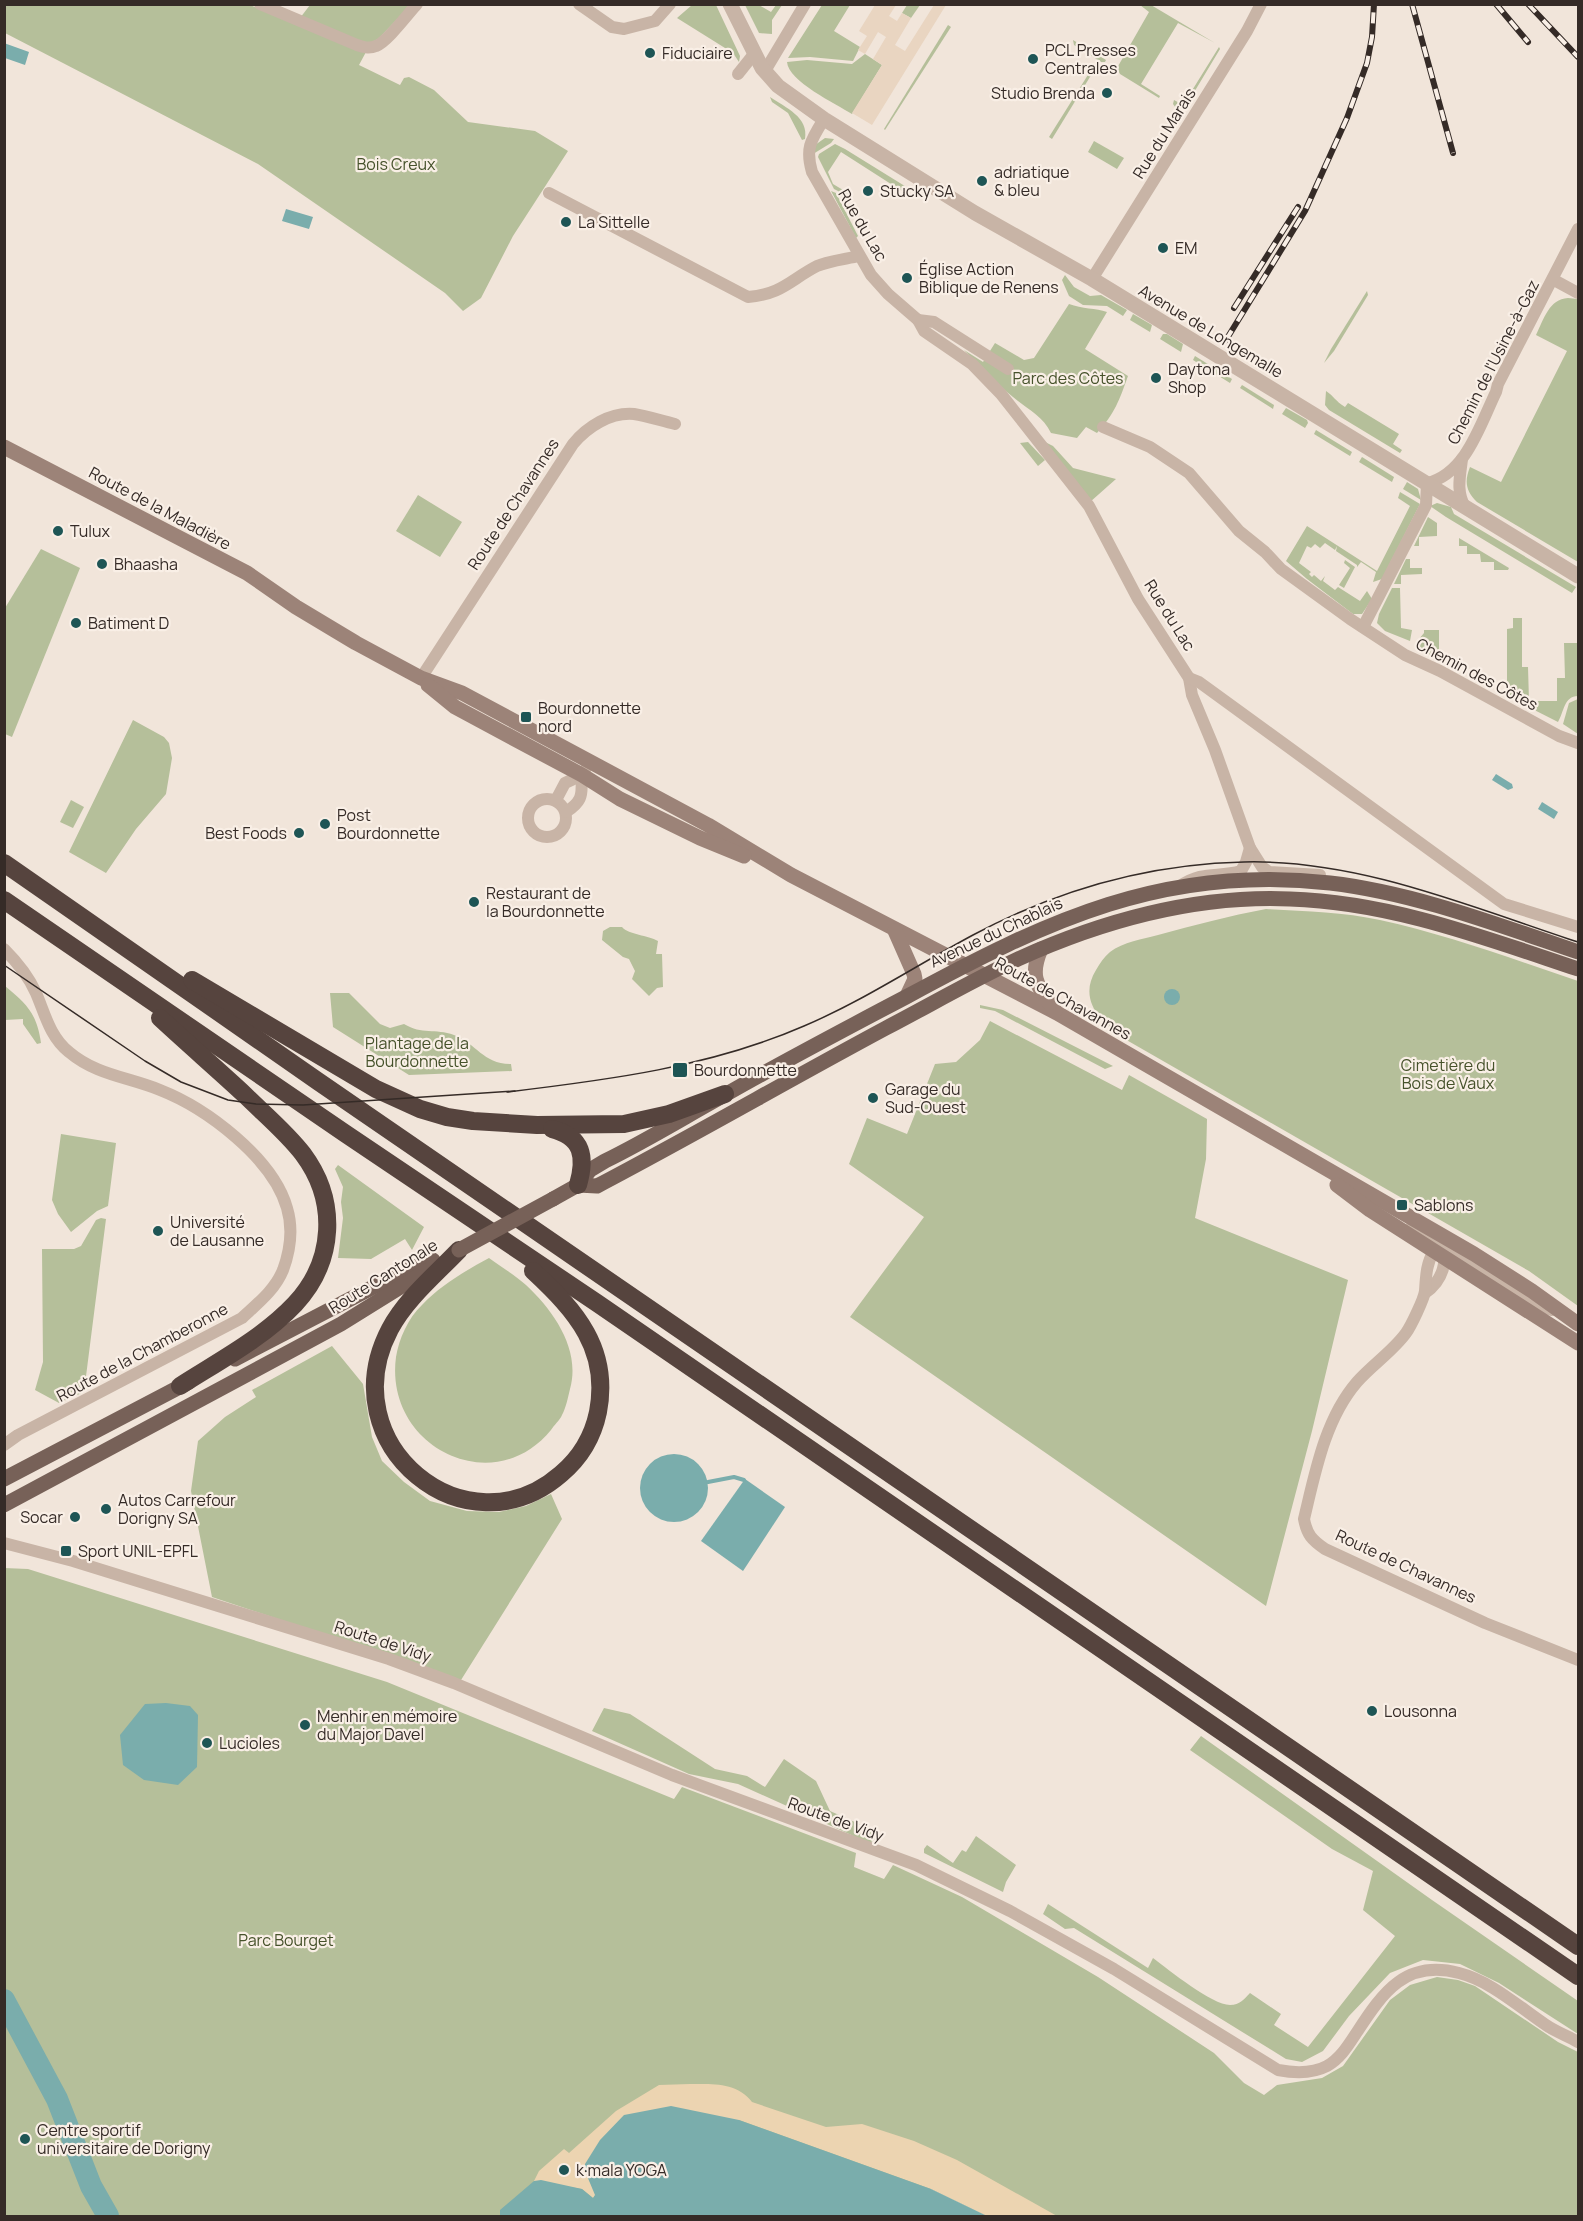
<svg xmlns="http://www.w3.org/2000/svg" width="1583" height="2221" font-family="Manrope,sans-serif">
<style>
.green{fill:#b5bf9a}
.sand{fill:#ecd4b1}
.plaza{fill:#e9d5c1}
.water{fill:#7aadac}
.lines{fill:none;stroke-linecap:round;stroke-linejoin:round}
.stream{stroke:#7aadac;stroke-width:4}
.river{stroke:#7aadac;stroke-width:22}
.minor{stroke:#c8b4a6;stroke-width:12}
.tertiary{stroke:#c8b4a6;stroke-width:15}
.secondary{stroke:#9c8378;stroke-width:15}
.primary{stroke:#776158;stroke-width:15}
.motorway{stroke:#56443e;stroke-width:18}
.tram{stroke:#352b27;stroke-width:1.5}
.rail-casing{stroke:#352b27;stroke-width:6}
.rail{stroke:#f9efe6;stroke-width:4;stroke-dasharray:11;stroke-linecap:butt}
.primary-bridge{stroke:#776158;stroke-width:15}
.poi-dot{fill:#1e5555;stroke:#f9efe6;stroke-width:2}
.labels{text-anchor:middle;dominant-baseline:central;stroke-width:4.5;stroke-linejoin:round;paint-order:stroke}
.poi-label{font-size:16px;fill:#352b27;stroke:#f9efe6;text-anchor:start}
.street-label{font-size:16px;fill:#352b27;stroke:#f9efe6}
.park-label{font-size:16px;fill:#46522b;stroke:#f9efe6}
</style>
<rect width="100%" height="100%" fill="#f1e5da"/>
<g class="green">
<polygon points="4,5 250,5 366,52 359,65 400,85 404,78 409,77 434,90 468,122 535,131 568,151 513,236 481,298 463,311 445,293 258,164 5,33"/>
<polygon points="310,5 411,5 378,39 369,44 300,18"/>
<polygon points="692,5 716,5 740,56 739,62 733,53 677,18"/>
<polygon points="745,5 759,5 771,12 776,5 782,5 772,20 772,34 759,33"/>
<polygon points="822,5 850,5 834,31 860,47 853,61 810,57 788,58"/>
<polygon points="907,5 920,5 911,18 902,13"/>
<polygon points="1140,5 1151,5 1215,43 1178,23 1141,84 1160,96 1159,98 1120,74 1117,68 1149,12"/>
<polygon points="948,25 951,27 885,130 884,129"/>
<polygon points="1073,40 1106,60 1105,62 1101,62 1074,45"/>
<polygon points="1219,47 1220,49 1184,109 1176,108 1173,104 1174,100 1183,105"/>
<path d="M 865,54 L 882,65 L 852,114 C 836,104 788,81 787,62 L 807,60 L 852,64 Z"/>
<polygon points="1091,70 1093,72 1052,139 1049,137"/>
<path d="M 770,97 C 786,108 809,117 805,139 L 802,140 L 788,113 L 772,102 Z"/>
<polygon points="825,138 834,139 831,143 813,154 815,145"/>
<polygon points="1094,141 1124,158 1117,169 1088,152"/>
<polygon points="835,144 845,149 908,188 905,193 841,152 828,172 833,184 848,193 843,198 838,191 834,189 818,157 819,154"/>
<polygon points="831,191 836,193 858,236 856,238"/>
<polygon points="1065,275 1074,287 1090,296 1101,295 1127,310 1123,316 1107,306 1083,305 1069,296 1062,280"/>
<polygon points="1367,291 1368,295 1334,351 1324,363 1331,349"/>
<path d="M 1568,298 L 1578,299 L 1578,562 L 1477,502 C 1466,491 1464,482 1470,467 L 1501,482 L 1567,351 L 1536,335 C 1544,319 1549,299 1568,298 Z"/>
<path d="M 1069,304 C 1082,309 1096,308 1107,312 L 1085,349 L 1128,376 C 1119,401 1115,413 1097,433 L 1086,427 L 1077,438 L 1051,433 C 1043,416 1027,409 1013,397 C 995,383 980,366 964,350 L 983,362 L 995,343 L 1024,360 L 1034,358 Z"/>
<polygon points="1133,314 1152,325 1150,332 1130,320"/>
<polygon points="1163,334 1167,334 1183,344 1181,352 1160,339"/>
<polygon points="1195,356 1232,379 1230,383 1193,360"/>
<polygon points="1242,385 1274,405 1273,409 1240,388"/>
<path d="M 1326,391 C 1334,396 1335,401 1345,407 L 1348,403 L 1399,434 L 1393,444 L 1402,450 L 1400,453 L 1329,410 L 1325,405 Z"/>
<polygon points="1286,408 1307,420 1308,423 1305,428 1282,414"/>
<polygon points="1316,430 1352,452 1350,456 1314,434"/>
<polygon points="1028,442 1045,460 1038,466 1020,443"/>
<polygon points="1045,442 1053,446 1073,468 1116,479 1090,502"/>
<polygon points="1362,457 1394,477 1392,482 1359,462"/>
<polygon points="1407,482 1418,489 1421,500 1403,489"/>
<polygon points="1400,492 1420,504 1382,579 1373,582 1376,572 1361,562 1357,567 1357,565 1336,551 1337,546 1335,550 1325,543 1320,548 1315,544 1311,548 1307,546 1299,563 1311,572 1309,574 1312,577 1314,575 1321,581 1325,576 1323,581 1335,590 1338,587 1360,601 1367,591 1372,599 1362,614 1353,614 1307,579 1286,561 1307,526 1377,571 1410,506 1398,498"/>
<polygon points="418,495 462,522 440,557 396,531"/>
<polygon points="1437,503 1451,507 1454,514 1571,584 1576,587 1572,593 1446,517 1430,506"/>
<polygon points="1428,517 1437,523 1437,536 1419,537 1419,546 1414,546"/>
<polygon points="1459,538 1509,568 1508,570 1494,570 1494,562 1481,562 1480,554 1467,554 1467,546 1459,546"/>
<polygon points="41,549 80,568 12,737 5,734 5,608"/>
<polygon points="1406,559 1410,559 1410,568 1422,568 1422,574 1401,575 1401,584 1394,584"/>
<polygon points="1345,560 1355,567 1344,588 1339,585 1350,568 1344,563"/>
<polygon points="1392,588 1400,588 1401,628 1412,630 1410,641 1385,631 1377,623 1379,614"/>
<path d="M 1513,618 L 1522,618 L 1522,667 L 1528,667 L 1529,701 L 1557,701 L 1557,678 L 1565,678 L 1564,643 L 1578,643 L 1578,696 C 1564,696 1564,712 1558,722 L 1507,696 L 1507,629 L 1513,628 Z"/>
<polygon points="1424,630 1439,630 1439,656 1432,656 1419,649 1419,639 1424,633"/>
<polygon points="1578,699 1578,734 1563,724 1569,703"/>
<polygon points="133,720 164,737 169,743 172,758 166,794 136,829 106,873 69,852"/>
<polygon points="71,800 84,807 73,828 60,822"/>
<path d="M 1266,909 C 1304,911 1343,912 1380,920 C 1448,935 1513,959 1578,981 L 1578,1306 L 1529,1271 L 1123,1038 C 1100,1022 1078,999 1096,970 C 1100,963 1104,957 1110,952 C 1123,942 1143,939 1158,935 C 1194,925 1229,916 1266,909 Z"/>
<path d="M 622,927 C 629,935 648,935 658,941 L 656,954 L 662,954 L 663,987 L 657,988 L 649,996 L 632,979 L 635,971 L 629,959 L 623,957 L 602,940 L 603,931 L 610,927 Z"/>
<path d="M 5,986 C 27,1004 37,1014 41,1043 L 37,1044 L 23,1024 L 23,1019 L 5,1020 Z"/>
<path d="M 330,993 L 349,993 L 380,1024 L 390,1028 L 404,1024 C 422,1035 435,1028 454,1035 C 477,1044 483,1064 511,1064 L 512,1071 L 409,1075 L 333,1027 Z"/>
<polygon points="980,1005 1003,1010 1113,1066 1105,1069 995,1011 980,1008"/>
<polygon points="990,1021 1122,1090 1129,1075 1207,1119 1206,1159 1195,1218 1348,1280 1312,1431 1266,1606 850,1317 924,1217 849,1164 867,1118 907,1134 935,1064 956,1062 980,1040"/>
<polygon points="61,1134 116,1143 108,1206 97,1211 71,1232 58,1214 52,1200"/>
<polygon points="338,1165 424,1227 412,1250 405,1239 371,1259 338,1258 343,1218 341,1202 343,1187 335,1169"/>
<polygon points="101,1218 106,1219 84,1392 59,1403 35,1390 43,1362 42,1249 74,1249 81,1246 96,1220"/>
<path d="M 489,1258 C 501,1267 515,1275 526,1285 C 554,1311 581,1350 570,1389 C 568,1397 566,1408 562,1415 C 560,1420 554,1425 551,1430 C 493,1501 384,1447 396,1357 C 399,1339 408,1318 422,1305 C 441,1285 465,1271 489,1258 Z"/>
<polygon points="332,1346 363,1384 372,1437 382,1461 404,1482 430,1501 467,1511 499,1512 526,1506 551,1494 562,1519 461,1680 212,1597 191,1491 198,1441 225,1417 256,1397 252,1390"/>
<polygon points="4,1568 28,1569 387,1682 674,1799 682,1787 856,1853 854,1867 884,1879 893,1865 962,1897 1098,1977 1214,2053 1244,2083 1264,2095 1277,2085 1322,2078 1343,2066 1390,2000 1410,1985 1437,1977 1458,1980 1475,1986 1558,2042 1578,2052 1578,2216 987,2216 931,2189 500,2210 500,2216 5,2216"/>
<polygon points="604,1708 630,1714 715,1769 747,1776 765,1787 784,1759 816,1781 830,1811 884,1835 869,1843 738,1784 689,1774 592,1731"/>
<path d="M 1201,1736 L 1432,1900 L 1578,2001 L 1578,2034 L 1499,1983 L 1460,1964 L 1423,1960 L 1390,1973 L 1349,2016 L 1323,2051 L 1302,2062 L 1286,2059 L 1074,1928 L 1065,1929 L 1043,1914 L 1048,1904 L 1148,1968 L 1153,1958 C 1169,1970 1212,2005 1230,2005 C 1240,2005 1244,1999 1250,1993 L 1281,2014 L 1274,2025 L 1308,2047 L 1395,1936 L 1363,1910 L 1373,1871 L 1332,1849 L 1190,1750 Z"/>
<polygon points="976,1836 1016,1865 1006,1882 1003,1892 924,1853 924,1849 927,1845 953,1863 962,1850 966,1852"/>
</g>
<path class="sand" d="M 690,2084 C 712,2084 737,2082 752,2102 L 826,2127 L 862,2124 L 914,2141 L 957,2160 L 1057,2216 L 987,2216 L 931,2189 L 739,2120 L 585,2171 L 596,2195 L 593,2198 L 582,2189 L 534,2181 L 539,2171 L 564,2149 L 569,2153 L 616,2111 L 659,2085 Z"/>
<polygon class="plaza" points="875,5 896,5 889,16 897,21 902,13 911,18 895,45 905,51 934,5 946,5 872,125 852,113 882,65 873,59 886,37 878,32 865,54 858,50 867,36 859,31"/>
<g class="water">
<polygon points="4,43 29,52 25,65 5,58"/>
<polygon points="286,209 313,217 309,229 282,221"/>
<polygon points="1496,774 1512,784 1513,788 1508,790 1492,780"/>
<polygon points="1542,802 1558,812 1554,819 1538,809"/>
<circle cx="1172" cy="997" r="8"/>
<circle cx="674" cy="1488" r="34"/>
<polygon points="745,1479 785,1507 743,1571 701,1541"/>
<polygon points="166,1703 190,1706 198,1715 197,1767 178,1785 144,1780 123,1765 120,1735 145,1704"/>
<polygon points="671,2106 739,2120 931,2189 987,2216 500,2216 500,2210 534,2181 541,2180 582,2189 593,2198 595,2195 585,2171 585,2164 600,2140 624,2115"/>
</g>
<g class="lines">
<polyline class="stream" points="708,1482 734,1477 744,1480"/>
<polyline class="river" points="4,2000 57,2099 91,2186 108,2216"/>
<g class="minor">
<path d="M 260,4 L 357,45 C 363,47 369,49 376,46 C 387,42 407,15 417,4"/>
<polyline points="579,4 612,27 624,29 655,21 670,4"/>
<polyline points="765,71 805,4"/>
<polyline points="738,74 754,54"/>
<path d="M 824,119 C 811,140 805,148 812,172 L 871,275 L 888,294 L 918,320 L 924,331 L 972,364 L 1001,394 L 1089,506 L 1138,599 L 1189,678 L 1192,695 L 1215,750 L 1250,848 L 1262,867 L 1269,872 L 1320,875"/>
<path d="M 549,193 L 748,297 C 782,294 790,280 817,266 C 829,261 846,259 859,256"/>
<polyline points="1092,279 1247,31 1261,4"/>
<polyline points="1554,280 1578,293"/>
<polyline points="918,320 934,322 1008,369"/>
<polyline points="1103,427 1150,447 1189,473 1239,531 1265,552 1281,569 1350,619 1405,655 1440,671 1559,736 1578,743"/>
<path d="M 1462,459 C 1460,477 1456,491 1465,507"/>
<path d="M 1363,627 L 1426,505 L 1427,483 C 1466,474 1480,425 1496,392 L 1498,384 L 1578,229"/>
<path d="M 421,678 L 573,444 C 587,427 610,412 634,414 C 647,416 662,421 675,424"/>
<polyline points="1189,678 1199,682 1504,904 1578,927"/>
<circle cx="547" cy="818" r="19"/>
<polyline points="556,800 565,783 582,775"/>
<path d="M 566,812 C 591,796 576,787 585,770"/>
<path d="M 1180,886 C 1204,870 1217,878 1241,871 L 1246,862 L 1250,848"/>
<path d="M 4,949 C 17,962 29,977 36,993 C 45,1014 50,1037 69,1052 C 96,1075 128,1077 160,1090 C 206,1108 273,1158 287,1208 C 293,1228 290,1251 283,1270 C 275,1290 257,1304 242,1318 L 18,1435 L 4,1445"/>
<path d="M 1412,1226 C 1420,1231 1431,1236 1437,1243 C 1452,1259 1441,1282 1425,1293"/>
<path d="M 1552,1310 L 1540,1306 L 1453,1252 L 1434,1251 C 1426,1264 1426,1277 1425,1291 C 1424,1299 1411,1326 1406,1333 C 1393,1351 1372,1365 1357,1382 C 1325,1419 1315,1473 1304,1519 C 1307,1535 1312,1540 1325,1549 L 1485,1623 L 1578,1660"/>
<path d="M 4,1543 L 73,1561 L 389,1659 L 454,1683 L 672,1775 L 916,1865 L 1010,1911 L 1114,1969 L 1278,2070 C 1294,2073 1312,2074 1327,2066 C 1341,2058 1349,2044 1357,2032 C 1383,1992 1406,1959 1459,1973 C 1491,1981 1519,2007 1546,2025 C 1556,2032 1568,2036 1578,2042"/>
</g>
<polyline class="tertiary" points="730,4 762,68 778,86 824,119 975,213 1092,279 1578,576"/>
<g class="secondary">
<polyline points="4,447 247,573 296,607 356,643 421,678 462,693 708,825 791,875 1057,1013 1474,1254 1532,1291 1578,1324"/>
<polyline points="428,685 455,707 582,775 620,799 700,838 744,856"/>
<polyline points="895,931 914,974 915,979 907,996"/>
<path d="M 1041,949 C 1028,979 1039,987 1055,1011"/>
<polyline points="1337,1185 1370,1210 1578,1343"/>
</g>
<g class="primary">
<path d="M 578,1185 L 597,1186 C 694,1135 789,1080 886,1028 C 930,1005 973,980 1018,959 C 1102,921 1197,895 1290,899 C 1390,902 1485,938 1578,969"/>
<path d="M 553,1199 L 578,1185 L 590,1170 L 605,1161 C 648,1140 688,1115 730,1092 C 788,1059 847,1028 906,997 C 1046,921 1165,864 1330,883 C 1415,893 1498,925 1578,952"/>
<polyline points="235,1359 404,1271 433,1260"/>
<polyline points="4,1479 189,1382"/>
<polyline points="4,1505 341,1324 436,1265"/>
</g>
<g class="motorway">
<polyline points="4,863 319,1082 1578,1946"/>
<polyline points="4,900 346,1134 597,1303 1578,1976"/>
<polyline points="192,980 376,1089 420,1109 447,1117 473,1121 537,1125 624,1124 669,1114 725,1094"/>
<path d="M 160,1018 C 188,1044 217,1069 245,1095 C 264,1114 286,1132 303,1154 C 338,1201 335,1261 295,1304 C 263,1338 219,1361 180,1386"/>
<path d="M 552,1129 C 583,1137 586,1157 578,1185"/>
<path d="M 459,1250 C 435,1275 406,1299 390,1329 C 329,1445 467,1556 561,1474 C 580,1458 593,1436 598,1412 C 610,1349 576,1311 533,1271"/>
</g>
<g class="tram">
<polyline points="4,965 145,1061 181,1082 228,1100 256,1104 303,1105 515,1091"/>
<path d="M 507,1092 C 608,1080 710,1067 804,1026 C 863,1001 917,965 973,935 C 1057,890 1149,864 1244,862 C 1359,859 1471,907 1578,942"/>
</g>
<g class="rail-casing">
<g id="rail">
<polyline points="1412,4 1453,153"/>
<polyline points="1496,4 1528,42"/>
<polyline points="1528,4 1578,57"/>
<polyline points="1234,308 1298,207"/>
<polyline points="1226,340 1305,211 1347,118 1367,63 1372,37 1374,4"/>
</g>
</g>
<use href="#rail" class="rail"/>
<polyline class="primary-bridge" points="459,1250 553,1199"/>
</g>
<g class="poi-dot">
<circle cx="650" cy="53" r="6"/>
<circle cx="1033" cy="59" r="6"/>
<circle cx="1107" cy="93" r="6"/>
<circle cx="982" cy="181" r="6"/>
<circle cx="868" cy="191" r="6"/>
<circle cx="566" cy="222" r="6"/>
<circle cx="1163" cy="248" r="6"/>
<circle cx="907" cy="278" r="6"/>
<circle cx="1156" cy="378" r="6"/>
<circle cx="58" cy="531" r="6"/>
<circle cx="102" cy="564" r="6"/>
<circle cx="76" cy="623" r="6"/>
<rect x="520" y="711" width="12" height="12" rx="3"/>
<circle cx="325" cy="824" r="6"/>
<circle cx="299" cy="833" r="6"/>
<circle cx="474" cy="902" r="6"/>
<rect x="672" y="1062" width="16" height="16" rx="3"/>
<circle cx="873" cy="1098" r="6"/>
<rect x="1396" y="1199" width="12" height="12" rx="3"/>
<circle cx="158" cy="1231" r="6"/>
<circle cx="106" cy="1509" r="6"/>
<circle cx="75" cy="1517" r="6"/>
<rect x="60" y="1545" width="12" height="12" rx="3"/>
<circle cx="1372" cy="1711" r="6"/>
<circle cx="305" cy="1725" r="6"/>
<circle cx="207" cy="1743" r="6"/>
<circle cx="25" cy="2139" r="6"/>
<circle cx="564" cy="2170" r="6"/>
</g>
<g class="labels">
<g class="poi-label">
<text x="1045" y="50">PCL Presses<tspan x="1045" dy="18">Centrales</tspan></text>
<text x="662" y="53">Fiduciaire</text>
<text x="1095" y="93" text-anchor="end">Studio Brenda</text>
<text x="994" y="172">adriatique<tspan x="994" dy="18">&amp; bleu</tspan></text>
<text x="880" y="191">Stucky SA</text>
<text x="578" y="222">La Sittelle</text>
<text x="1175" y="248">EM</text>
<text x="919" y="269">Église Action<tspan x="919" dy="18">Biblique de Renens</tspan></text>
<text x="1168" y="369">Daytona<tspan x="1168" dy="18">Shop</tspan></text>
<text x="70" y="531">Tulux</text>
<text x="114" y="564">Bhaasha</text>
<text x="88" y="623">Batiment D</text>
<text x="538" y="708">Bourdonnette<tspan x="538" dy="18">nord</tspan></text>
<text x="337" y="815">Post<tspan x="337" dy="18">Bourdonnette</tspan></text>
<text x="287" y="833" text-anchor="end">Best Foods</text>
<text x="486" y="893">Restaurant de<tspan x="486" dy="18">la Bourdonnette</tspan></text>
<text x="694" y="1070">Bourdonnette</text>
<text x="885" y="1089">Garage du<tspan x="885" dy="18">Sud-Ouest</tspan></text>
<text x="1414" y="1205">Sablons</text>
<text x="170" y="1222">Université<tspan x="170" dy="18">de Lausanne</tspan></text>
<text x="118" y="1500">Autos Carrefour<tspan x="118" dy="18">Dorigny SA</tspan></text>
<text x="63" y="1517" text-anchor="end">Socar</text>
<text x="78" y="1551">Sport UNIL-EPFL</text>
<text x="1384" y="1711">Lousonna</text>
<text x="317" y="1716">Menhir en mémoire<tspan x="317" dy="18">du Major Davel</tspan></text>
<text x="219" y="1743">Lucioles</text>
<text x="37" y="2130">Centre sportif<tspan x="37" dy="18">universitaire de Dorigny</tspan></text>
<text x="576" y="2170">k·mala YOGA</text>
</g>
<g class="street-label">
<text transform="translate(1164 133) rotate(-58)">Rue du Marais</text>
<text transform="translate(863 225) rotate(60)">Rue du Lac</text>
<text transform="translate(1211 331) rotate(31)">Avenue de Longemalle</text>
<text transform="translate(1493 362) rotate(-63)">Chemin de l'Usine-à-Gaz</text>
<text transform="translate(513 504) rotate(-57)">Route de Chavannes</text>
<text transform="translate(160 508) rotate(28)">Route de la Maladière</text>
<text transform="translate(1170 615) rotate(58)">Rue du Lac</text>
<text transform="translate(1477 674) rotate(28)">Chemin des Côtes</text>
<text transform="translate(996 932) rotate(-25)">Avenue du Chablais</text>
<text transform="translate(1063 998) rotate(29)">Route de Chavannes</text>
<text transform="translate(383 1276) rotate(-32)">Route Cantonale</text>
<text transform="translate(142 1352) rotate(-28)">Route de la Chamberonne</text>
<text transform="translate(1406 1566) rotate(25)">Route de Chavannes</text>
<text transform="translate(383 1641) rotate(18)">Route de Vidy</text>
<text transform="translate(836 1819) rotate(20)">Route de Vidy</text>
</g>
<g class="park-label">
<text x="396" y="164">Bois Creux</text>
<text x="1068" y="378">Parc des Côtes</text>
<text x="417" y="1043">Plantage de la<tspan x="417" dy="18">Bourdonnette</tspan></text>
<text x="1448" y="1065">Cimetière du<tspan x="1448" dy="18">Bois de Vaux</tspan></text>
<text x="286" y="1940">Parc Bourget</text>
</g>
</g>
<rect width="1583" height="2221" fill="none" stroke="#352b27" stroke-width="12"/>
</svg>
